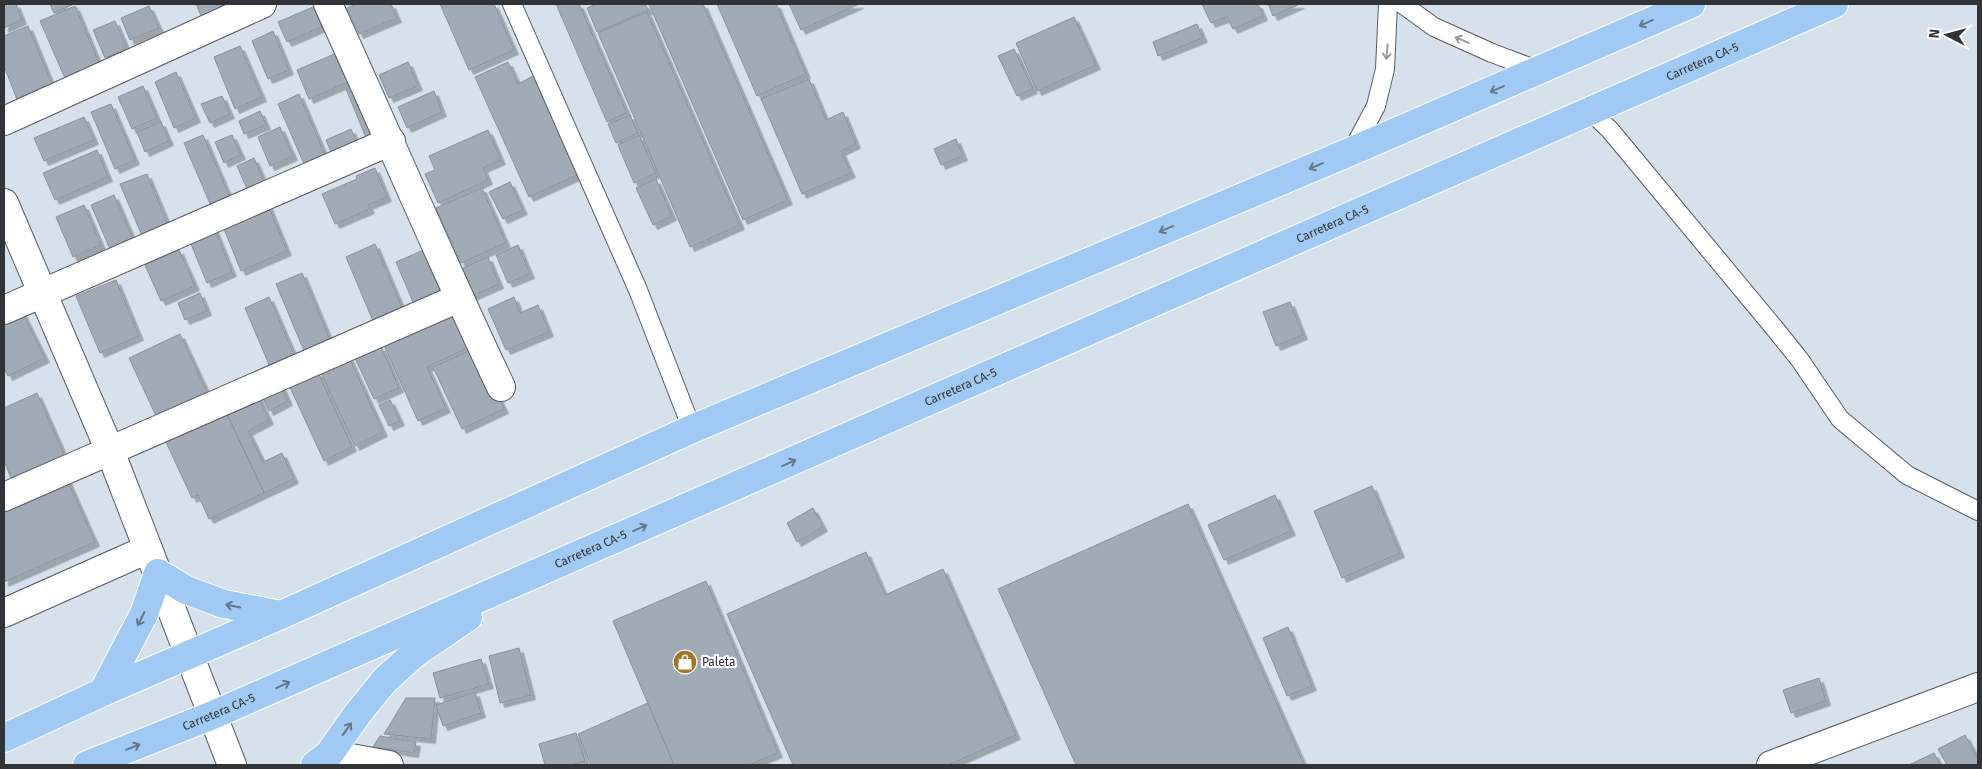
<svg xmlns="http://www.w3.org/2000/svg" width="1982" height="769" font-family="'Fira Sans',sans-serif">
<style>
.building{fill:#a1abb5;stroke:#88929b;filter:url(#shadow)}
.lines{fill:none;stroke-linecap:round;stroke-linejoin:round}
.service-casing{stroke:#535c65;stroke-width:20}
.minor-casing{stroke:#535c65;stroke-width:30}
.trunk-casing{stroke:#fff;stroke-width:30}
.service{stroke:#fff;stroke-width:18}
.minor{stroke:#fff;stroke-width:28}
.trunk{stroke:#a0caf3;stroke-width:28}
.oneway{stroke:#62788c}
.oneway2{stroke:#989a9c}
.labels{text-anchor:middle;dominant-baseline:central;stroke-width:4.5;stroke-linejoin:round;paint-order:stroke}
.street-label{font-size:12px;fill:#303438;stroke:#fff}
.poi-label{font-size:12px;fill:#303438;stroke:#fff;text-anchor:start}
</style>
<defs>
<filter id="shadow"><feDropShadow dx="4.5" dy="4.5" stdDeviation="0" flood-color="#0004"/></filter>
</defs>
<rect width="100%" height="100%" fill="#d6e1eb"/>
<g class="building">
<polygon points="4,4 16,4 22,20 4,28"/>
<polygon points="50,4 74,4 54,13"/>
<polygon points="196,4 234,4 202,18"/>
<polygon points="356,4 391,4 397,18 359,34 347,8"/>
<polygon points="440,4 494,4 514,50 469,70"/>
<polygon points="556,4 579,4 627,113 607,122"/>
<polygon points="596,4 645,4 648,10 597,32 587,8"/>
<polygon points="649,4 703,4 788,200 743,220"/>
<polygon points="717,4 776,4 806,74 757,96"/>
<polygon points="789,4 859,4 801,30"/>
<polygon points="1202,4 1258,4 1263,16 1233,29 1227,17 1211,23"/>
<polygon points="1268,4 1300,4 1273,16"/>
<polygon points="75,6 102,70 68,85 40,21"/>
<polygon points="149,6 159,28 130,40 121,18"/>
<polygon points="313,7 322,27 287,42 278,22"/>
<polygon points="647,12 740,225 690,247 598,33"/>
<polygon points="1074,17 1096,65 1037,91 1016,43"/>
<polygon points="115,21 127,49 105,58 93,30"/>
<polygon points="1197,24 1203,38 1158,56 1153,42"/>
<polygon points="28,26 53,87 18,102 4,66 4,36"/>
<polygon points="273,31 289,70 268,79 252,41"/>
<polygon points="240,46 262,97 235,109 214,57"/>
<polygon points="1014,49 1033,89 1017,96 998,56"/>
<polygon points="339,52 351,81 309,99 297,70"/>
<polygon points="408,62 418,86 389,98 379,75"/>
<polygon points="508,62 518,84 537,74 582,173 529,197 475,77"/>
<polygon points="176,72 196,118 174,128 155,82"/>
<polygon points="809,79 826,120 843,112 856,144 841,151 851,173 802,194 761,99"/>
<polygon points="358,84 379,135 367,140 346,89"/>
<polygon points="143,86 157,118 132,129 118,97"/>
<polygon points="434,91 442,112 407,128 398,107"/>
<polygon points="299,94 325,155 304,164 278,104"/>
<polygon points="222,96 230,114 210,123 201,104"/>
<polygon points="111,104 135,160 115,169 91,112"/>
<polygon points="260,111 266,125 244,134 239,121"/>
<polygon points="630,115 638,133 616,143 608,124"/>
<polygon points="84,117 94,140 44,161 34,138"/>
<polygon points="161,122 169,141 145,152 137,132"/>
<polygon points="280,127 293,156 270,166 258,137"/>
<polygon points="351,129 359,148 334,159 326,140"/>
<polygon points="488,130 501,160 483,168 488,180 438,203 425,174 435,170 429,156"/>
<polygon points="203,135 230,198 211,206 184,143"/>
<polygon points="232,135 241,155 224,163 215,142"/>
<polygon points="639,135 656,173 634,183 618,145"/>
<polygon points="956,139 963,156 941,165 934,149"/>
<polygon points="97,150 108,177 55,200 43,173"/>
<polygon points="254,158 266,186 249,193 237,166"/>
<polygon points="375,168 387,197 368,205 370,209 335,224 322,194 357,179 356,176"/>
<polygon points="147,174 169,227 143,238 120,184"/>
<polygon points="656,179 672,216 653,225 636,188"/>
<polygon points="510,182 523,210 503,219 489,192"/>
<polygon points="482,188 506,243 461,263 436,208"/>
<polygon points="114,195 135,244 112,254 91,205"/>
<polygon points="84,205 101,245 73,257 56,217"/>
<polygon points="268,205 287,251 241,271 222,224"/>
<polygon points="214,228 232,272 207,283 189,239"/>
<polygon points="375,244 405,315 376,328 346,257"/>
<polygon points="518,245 530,274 508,283 496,255"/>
<polygon points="426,249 445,296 416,309 396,262"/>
<polygon points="179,250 195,286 161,301 145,265"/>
<polygon points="488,257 499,284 472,296 461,269"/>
<polygon points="302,273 331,342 305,353 276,284"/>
<polygon points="116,280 139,336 100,353 76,296"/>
<polygon points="200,293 207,311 185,320 178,303"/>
<polygon points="269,297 295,357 270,367 245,308"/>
<polygon points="514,297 520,313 538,305 549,332 506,350 488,309"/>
<polygon points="1290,302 1303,335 1276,346 1263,312"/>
<polygon points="458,309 474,345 427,367 446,408 418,421 383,343"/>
<polygon points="21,310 45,358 8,376 4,368 4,319"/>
<polygon points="180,334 207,392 156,416 129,358"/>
<polygon points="381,346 399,388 374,399 355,358"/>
<polygon points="476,348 504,409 462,429 433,367"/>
<polygon points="349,357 383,432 355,446 320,371"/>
<polygon points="318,372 352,447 324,461 289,385"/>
<polygon points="280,383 288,401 269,411 260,392"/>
<polygon points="37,393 66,459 13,483 4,461 4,408"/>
<polygon points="258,396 269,420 248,431 263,462 282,453 294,479 264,493 226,412"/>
<polygon points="390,400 400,421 389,426 379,405"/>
<polygon points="226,412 264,493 209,519 198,495 192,498 165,440"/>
<polygon points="67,479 95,542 4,582 4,508"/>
<polygon points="1372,486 1400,553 1342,578 1314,511"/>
<polygon points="1275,495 1291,531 1224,560 1208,525"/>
<polygon points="1188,504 1304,765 1076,765 998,589"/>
<polygon points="813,508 823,527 797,542 787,523"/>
<polygon points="866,552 885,595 943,569 1016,735 948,765 793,765 727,614"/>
<polygon points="706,581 778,753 749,765 674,765 613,621"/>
<polygon points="1288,627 1312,686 1287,696 1263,638"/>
<polygon points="519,648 531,695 500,703 489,656"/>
<polygon points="481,659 489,684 440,698 433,673"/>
<polygon points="1819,678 1826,701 1791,713 1783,690"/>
<polygon points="475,692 481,713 443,726 436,705"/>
<polygon points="406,698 435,698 431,739 384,734"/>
<polygon points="648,703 674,765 591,765 578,734"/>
<polygon points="576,733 585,761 571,765 545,765 539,744"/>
<polygon points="1965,735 1978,759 1978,765 1947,765 1938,749"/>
<polygon points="380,736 416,742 414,753 373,747"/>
<polygon points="1934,753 1940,765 1909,765"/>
</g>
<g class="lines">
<g class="service-casing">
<g id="service">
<polyline points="512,4 638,290 692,429"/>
<polyline points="1402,4 1434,27 1492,53 1540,71"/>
<polyline points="1590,111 1610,130 1776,330 1800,360 1840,419 1907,475 1978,511"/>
<polyline points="1352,151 1376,106 1385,69 1388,4"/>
</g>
</g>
<g class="minor-casing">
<g id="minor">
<path d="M 328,4 C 386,131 441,261 501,387"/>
<polyline points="4,121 262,4"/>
<polyline points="4,203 110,451 232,765"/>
<polyline points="4,310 391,141"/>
<polyline points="4,497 459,298"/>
<polyline points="4,613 148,549"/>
<polyline points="329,754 389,765"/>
<polyline points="1771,765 1978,687"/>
</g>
</g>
<g class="trunk-casing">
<g id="trunk">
<polyline points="103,692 144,614 158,573 186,590 224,604 281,615"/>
<polyline points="4,738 103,692 281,615 692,429 1352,151 1691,4"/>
<path id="s1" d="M 87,765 L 213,715 L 1834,4"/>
<polyline points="315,765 329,754 359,712 385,680 414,654 468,617"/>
</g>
</g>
<use href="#service" class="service"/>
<use href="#minor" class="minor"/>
<use href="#trunk" class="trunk"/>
</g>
<defs><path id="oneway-shaft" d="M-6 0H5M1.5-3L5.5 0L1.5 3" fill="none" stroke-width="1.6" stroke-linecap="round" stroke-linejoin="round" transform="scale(1.25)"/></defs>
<g class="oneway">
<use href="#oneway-shaft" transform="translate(1646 23) rotate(156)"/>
<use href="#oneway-shaft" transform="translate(1497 89) rotate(157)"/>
<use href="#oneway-shaft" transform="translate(1316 166) rotate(157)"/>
<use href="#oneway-shaft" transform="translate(1166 229) rotate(157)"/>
<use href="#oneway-shaft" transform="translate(789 463) rotate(-24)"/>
<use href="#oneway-shaft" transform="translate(640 528) rotate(-24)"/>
<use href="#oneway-shaft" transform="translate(233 606) rotate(-169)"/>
<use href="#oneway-shaft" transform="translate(141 619) rotate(116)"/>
<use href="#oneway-shaft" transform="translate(283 685) rotate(-24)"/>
<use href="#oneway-shaft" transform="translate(347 729) rotate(-55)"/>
<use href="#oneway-shaft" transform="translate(133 747) rotate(-22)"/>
</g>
<g class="oneway2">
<use href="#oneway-shaft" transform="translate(1462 40) rotate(-156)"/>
<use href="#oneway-shaft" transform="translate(1387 52) rotate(95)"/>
</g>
<defs>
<g id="shop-disc" transform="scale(1.25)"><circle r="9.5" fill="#a17626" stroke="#fff"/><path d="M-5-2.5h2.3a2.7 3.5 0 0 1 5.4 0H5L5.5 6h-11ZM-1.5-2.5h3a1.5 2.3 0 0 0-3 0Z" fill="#fff"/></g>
</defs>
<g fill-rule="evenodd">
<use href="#shop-disc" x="685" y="662"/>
</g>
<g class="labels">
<g class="street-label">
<text stroke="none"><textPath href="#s1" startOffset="1762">Carretera CA-5</textPath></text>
<text stroke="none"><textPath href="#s1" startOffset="1358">Carretera CA-5</textPath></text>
<text stroke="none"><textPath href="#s1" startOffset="952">Carretera CA-5</textPath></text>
<text stroke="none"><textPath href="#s1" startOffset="548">Carretera CA-5</textPath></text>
<text stroke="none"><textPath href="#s1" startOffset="142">Carretera CA-5</textPath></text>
</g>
<g class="poi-label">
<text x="702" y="662">Paleta</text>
</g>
</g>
<rect width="1982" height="769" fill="none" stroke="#303438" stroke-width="10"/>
<g transform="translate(1947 35) rotate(276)" stroke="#ffffff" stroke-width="4" paint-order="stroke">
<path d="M0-4L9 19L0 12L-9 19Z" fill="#303438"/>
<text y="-8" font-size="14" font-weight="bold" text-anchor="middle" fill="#303438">N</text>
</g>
</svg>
